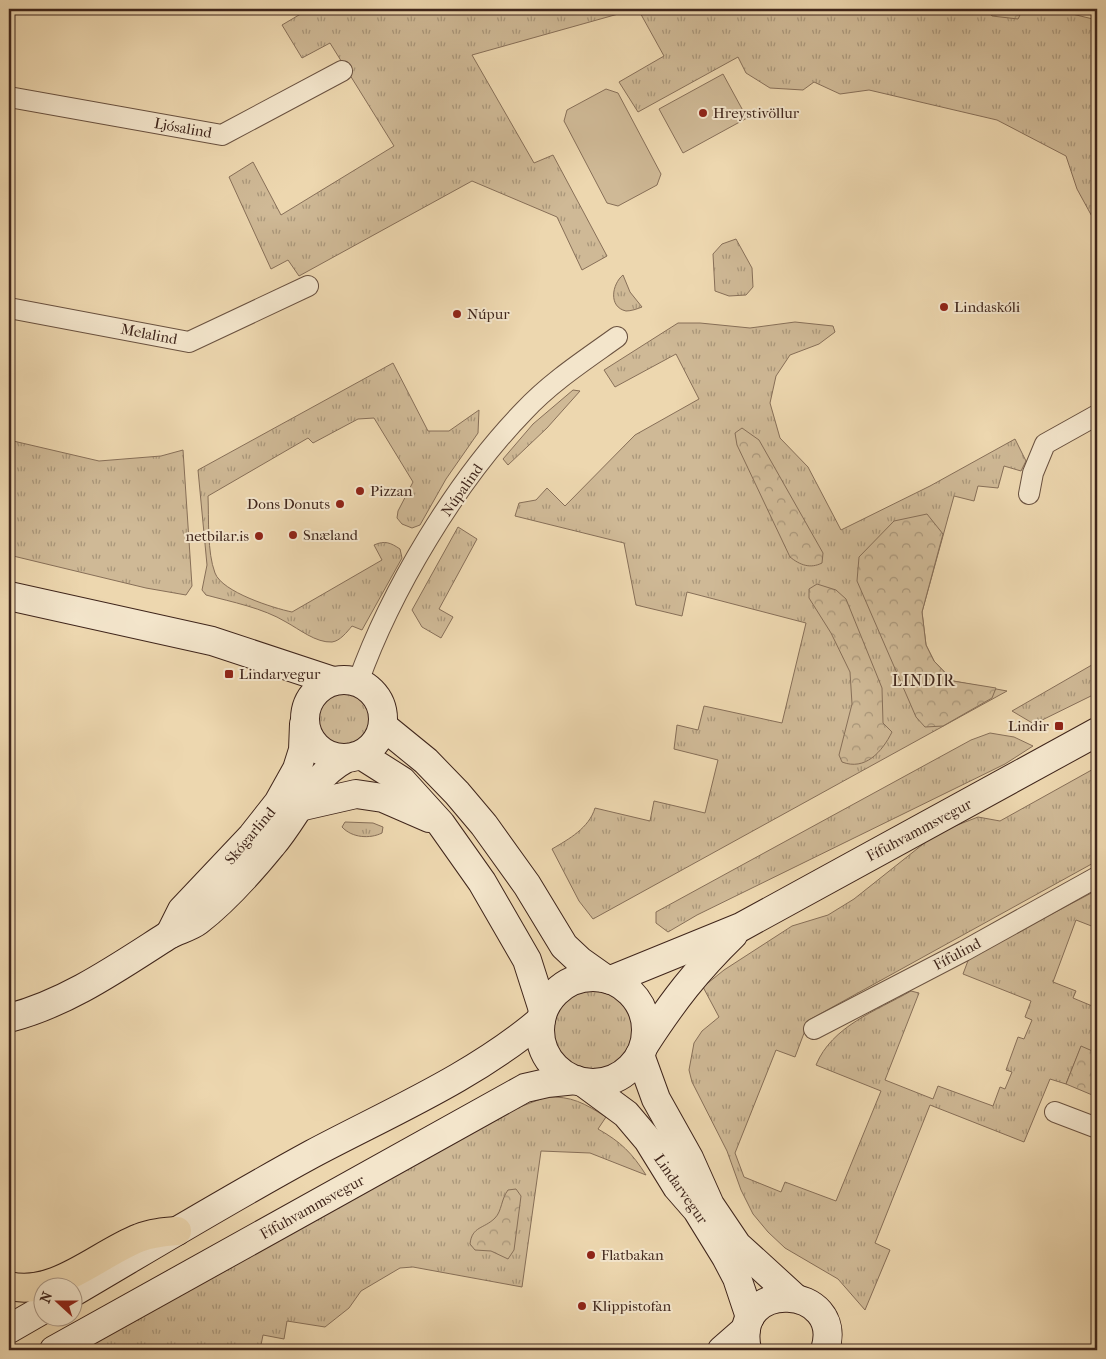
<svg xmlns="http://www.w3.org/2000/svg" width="1106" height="1359" font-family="'IM FELL French Canon',serif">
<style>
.grass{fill:url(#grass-tufts);stroke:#876f58}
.forest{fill:url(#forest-crowns);stroke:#876f58}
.garden{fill:#cfb996;stroke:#876f58}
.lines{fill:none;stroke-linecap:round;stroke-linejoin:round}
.street-casing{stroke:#6a5240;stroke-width:22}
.secondary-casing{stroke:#3f251b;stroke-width:30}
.highway-casing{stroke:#3f251b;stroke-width:30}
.street{stroke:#f3e5cb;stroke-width:20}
.secondary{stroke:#f3e5cb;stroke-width:28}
.highway{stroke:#edd7af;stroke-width:28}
.poi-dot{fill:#8f2418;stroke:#f3e5cb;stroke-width:2}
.labels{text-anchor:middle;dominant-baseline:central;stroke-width:4;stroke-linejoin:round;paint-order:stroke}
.poi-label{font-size:15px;fill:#3f251b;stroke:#f3e5cb;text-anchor:start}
.street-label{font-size:15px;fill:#3f251b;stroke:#f3e5cb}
.neighbourhood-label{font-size:16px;letter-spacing:1px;fill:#3f251b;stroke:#f3e5cb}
</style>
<defs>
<pattern id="grass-tufts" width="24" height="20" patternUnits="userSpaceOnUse" patternTransform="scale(1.25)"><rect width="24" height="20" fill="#cfb996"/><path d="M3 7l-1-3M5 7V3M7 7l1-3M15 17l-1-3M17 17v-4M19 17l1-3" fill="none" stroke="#a9967a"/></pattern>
<pattern id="forest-crowns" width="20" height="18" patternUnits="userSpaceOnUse" patternTransform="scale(1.25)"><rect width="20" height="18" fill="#cfb996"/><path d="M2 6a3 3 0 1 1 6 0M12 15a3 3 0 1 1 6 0" fill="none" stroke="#a9967a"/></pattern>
</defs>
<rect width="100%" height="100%" fill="#edd7af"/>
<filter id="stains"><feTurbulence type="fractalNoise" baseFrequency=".004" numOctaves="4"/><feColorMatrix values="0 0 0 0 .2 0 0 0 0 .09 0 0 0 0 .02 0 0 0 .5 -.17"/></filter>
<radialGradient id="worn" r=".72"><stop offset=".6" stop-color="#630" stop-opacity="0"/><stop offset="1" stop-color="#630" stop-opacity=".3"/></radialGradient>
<g class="grass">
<polygon points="309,9 636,9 472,55 534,163 553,155 607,256 582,270 557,217 472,181 299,276 288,260 271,269 229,177 253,162 281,215 394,146 330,43 302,58 282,25"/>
<polygon points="638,9 1068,9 1068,13 1097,20 1097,220 1095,222 1077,189 1066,156 997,120 869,90 840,94 814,82 803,90 770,88 746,73 738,57 638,112 619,82 664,56"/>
<polygon points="736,239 752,268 753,287 746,295 729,296 715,291 713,254 722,244"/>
<path d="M 623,275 L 630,292 L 642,307 C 637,309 631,311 626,311 C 608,307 612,284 623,275 Z"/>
<path d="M 795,322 L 833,326 L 835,332 L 819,344 L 790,355 L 776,376 L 770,403 L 780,438 L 808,467 L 841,530 L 930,486 L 1015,439 L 1026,461 L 1021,471 L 1004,466 L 998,488 L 978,486 L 974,501 L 954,496 L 922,612 L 926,645 L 934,661 L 953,681 L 1007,691 L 593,919 L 579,901 L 552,849 C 569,839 589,828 595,808 L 650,821 L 654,801 L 705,813 L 718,760 L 674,749 L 677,725 L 698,730 L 704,706 L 782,723 L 806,623 L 687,592 L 682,616 L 636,605 L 624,543 L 515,516 L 519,503 L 536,500 L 547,488 L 565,506 L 635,435 L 699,399 L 676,354 L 615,387 L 604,370 L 678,323 L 700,323 L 750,328 Z"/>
<path d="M 393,363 L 428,431 L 449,431 L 479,410 L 478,433 L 446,479 L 420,525 L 412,528 L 402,524 L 397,518 L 398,511 L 413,482 L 374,418 L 358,419 L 313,443 L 308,438 L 208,496 C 209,519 207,552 215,573 C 222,592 273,608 292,612 L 382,560 L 374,545 C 385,540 391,543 400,549 L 402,558 L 362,630 L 352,626 C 347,632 340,641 332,642 C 316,643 299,629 286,622 C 263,608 232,602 206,595 L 202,590 L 207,565 L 198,470 Z"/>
<polygon points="573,390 580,391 547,428 508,465 503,459 533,424"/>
<polygon points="9,440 99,461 161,456 183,450 192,586 186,595 146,588 9,555"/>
<polygon points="458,527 477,539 439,609 453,617 441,638 422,627 412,610"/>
<polygon points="1097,662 1097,693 1034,724 1012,711"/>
<circle cx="343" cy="718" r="27"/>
<polygon points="990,733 1014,737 1033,746 1005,764 697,915 668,932 656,923 656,912 971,740"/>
<path d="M 1097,767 L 1097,861 L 809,1020 L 795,1057 L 776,1050 L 735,1153 L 744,1177 L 781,1192 L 785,1182 L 836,1201 L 881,1091 L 816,1065 C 832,1026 876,1011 911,991 L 919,993 L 885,1080 L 933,1099 L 938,1086 L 993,1106 L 1000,1087 L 1005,1089 L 1012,1072 L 1006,1070 L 1018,1037 L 1024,1039 L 1032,1020 L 1025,1017 L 1031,1001 L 963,974 L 969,958 L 1097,890 L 1097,917 L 1094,927 L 1076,920 L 1053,982 L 1076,991 L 1073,998 L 1097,1008 L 1097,1053 L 1081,1047 L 1066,1084 L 1050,1079 L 1024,1142 L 930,1105 L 875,1243 L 890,1250 L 865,1310 L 838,1279 L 785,1248 L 768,1232 L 753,1214 L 741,1190 L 727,1151 L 692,1082 L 689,1070 L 694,1043 L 702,1031 L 719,1017 L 703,987 L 724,970 L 792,926 L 828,915 L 854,899 L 937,833 L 978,817 L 1000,821 Z"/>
<path d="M 345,822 L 373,823 L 383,827 L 382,833 C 370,839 352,838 342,827 Z"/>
<circle cx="593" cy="1030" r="39"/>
<path d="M 546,1097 C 572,1096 584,1103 606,1117 L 598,1129 C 621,1142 632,1153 646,1175 L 590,1153 L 541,1151 L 522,1287 L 413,1267 L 400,1268 L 361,1291 L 349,1308 L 325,1327 L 287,1321 L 284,1339 L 263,1335 L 260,1350 L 80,1350 L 504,1113 Z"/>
</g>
<g class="forest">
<polygon points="986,9 1023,9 1018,19 992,16"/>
<path d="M 742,428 L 759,440 L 823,553 L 822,563 C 810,569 800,565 790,557 L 737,445 L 735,433 Z"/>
<polygon points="927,514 943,534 922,612 926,645 934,661 953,681 996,688 992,698 943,726 925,727 916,717 857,581 859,557 894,521"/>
<path d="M 817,584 L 836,590 L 846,599 L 882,688 L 883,723 L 892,732 C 882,752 865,771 842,762 L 839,755 L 852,704 L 850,672 L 831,633 L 809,598 L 809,589 Z"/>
<polygon points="1081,1046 1097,1053 1097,1097 1066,1084"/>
<path d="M 516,1189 L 521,1196 L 514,1250 L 508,1259 L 491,1251 L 475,1250 L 470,1244 C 472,1226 484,1229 495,1218 C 502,1211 501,1199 508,1190 Z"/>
</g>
<g class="garden">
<polygon points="723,74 747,118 683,153 659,109"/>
<polygon points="606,89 618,93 661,174 657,185 618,206 607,203 564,121 567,110"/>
</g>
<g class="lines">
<g class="street-casing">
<g id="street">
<polyline points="9,97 222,135 342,71"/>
<polyline points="9,308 189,342 308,286"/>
<polyline points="1029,494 1033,473 1045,444 1097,415"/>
<path d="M 358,682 C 391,590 456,481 524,411 C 551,382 585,360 617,337"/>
<polyline points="814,1029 964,951 1097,877"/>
<polyline points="1055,1112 1097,1128"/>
</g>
</g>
<g class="secondary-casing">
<g id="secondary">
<polyline points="9,596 212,641 333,681"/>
<circle cx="344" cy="719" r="39"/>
<polyline points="383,726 426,761 457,793 484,825 527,885 564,946 580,961 604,978"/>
<polyline points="361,755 402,781 441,824 482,882 527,960 543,1010"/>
<polyline points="299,807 356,794 383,798 429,818"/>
<polyline points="170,934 182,910 252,836 278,803 297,769 303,750 304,724"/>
<circle cx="593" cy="1030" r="53"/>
<polyline points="611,980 741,927 1097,732"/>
<path d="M 9,1018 C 67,1003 117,968 167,936 C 176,930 189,928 198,921 C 225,900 250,872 272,845 C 297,816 310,778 345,759"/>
<path d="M 645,1044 C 673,1001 696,971 733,935"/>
<polyline points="640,1055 656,1099 689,1158 710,1205 737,1245 794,1297"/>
<polyline points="584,1083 626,1114 648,1140 677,1187 697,1210 726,1257 737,1278 750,1317"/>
<path d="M 72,1293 C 152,1246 231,1198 312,1154 C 389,1113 474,1077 541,1020"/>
<polyline points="9,1329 42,1310"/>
<polyline points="54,1350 525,1088 547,1083 576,1080"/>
<polyline points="722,1350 746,1329"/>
<path d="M 747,1350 C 731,1276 846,1285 825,1350"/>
</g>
</g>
<g class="highway-casing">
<path id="highway" d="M 9,1286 C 55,1297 98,1254 139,1238 C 151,1233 164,1232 177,1231"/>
</g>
<use href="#street" class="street"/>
<use href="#secondary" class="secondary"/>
<use href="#highway" class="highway"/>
</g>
<g class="poi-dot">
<circle cx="703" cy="113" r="5"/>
<circle cx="944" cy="307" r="5"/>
<circle cx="457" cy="314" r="5"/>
<circle cx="360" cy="491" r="5"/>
<circle cx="340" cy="504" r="5"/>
<circle cx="293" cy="535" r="5"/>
<circle cx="259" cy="536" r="5"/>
<rect x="224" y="669" width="10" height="10" rx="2.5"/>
<rect x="1054" y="721" width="10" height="10" rx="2.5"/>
<circle cx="591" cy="1255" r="5"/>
<circle cx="582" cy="1306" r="5"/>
</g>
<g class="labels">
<g class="poi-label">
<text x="713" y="113">Hreystivöllur</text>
<text x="954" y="307">Lindaskóli</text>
<text x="467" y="314">Núpur</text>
<text x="370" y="491">Pizzan</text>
<text x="330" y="504" text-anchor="end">Dons Donuts</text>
<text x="303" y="535">Snæland</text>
<text x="249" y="536" text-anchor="end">netbilar.is</text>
<text x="239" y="674">Lindarvegur</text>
<text x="1049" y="726" text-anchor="end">Lindir</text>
<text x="601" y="1255">Flatbakan</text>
<text x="592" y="1306">Klippistofan</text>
</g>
<g class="street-label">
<text transform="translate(183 128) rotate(10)">Ljósalind</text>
<text transform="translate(149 334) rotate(11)">Melalind</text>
<text transform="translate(462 490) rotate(-55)">Núpalind</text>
<text transform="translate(919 830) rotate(-28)">Fífuhvammsvegur</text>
<text transform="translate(250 836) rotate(-50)">Skógarlind</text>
<text transform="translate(957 954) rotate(-28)">Fífulind</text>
<text transform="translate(681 1189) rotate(55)">Lindarvegur</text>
<text transform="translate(312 1207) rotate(-29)">Fífuhvammsvegur</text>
</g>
<g class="neighbourhood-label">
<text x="924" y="680">LINDIR</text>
</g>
</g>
<rect width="1106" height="1359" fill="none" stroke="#edd7af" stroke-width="30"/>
<rect x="10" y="10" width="1086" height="1339" fill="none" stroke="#3f251b" stroke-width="2.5"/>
<rect x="15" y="15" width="1076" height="1329" fill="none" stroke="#3f251b"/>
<g transform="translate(58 1302) rotate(291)"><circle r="24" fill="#f3e5cb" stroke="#ab9885"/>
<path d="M0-4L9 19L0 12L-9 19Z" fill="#8f2418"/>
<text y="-8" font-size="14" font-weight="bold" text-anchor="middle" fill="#3f251b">N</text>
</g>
<rect width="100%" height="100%" filter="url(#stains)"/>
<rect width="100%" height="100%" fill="url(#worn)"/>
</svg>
